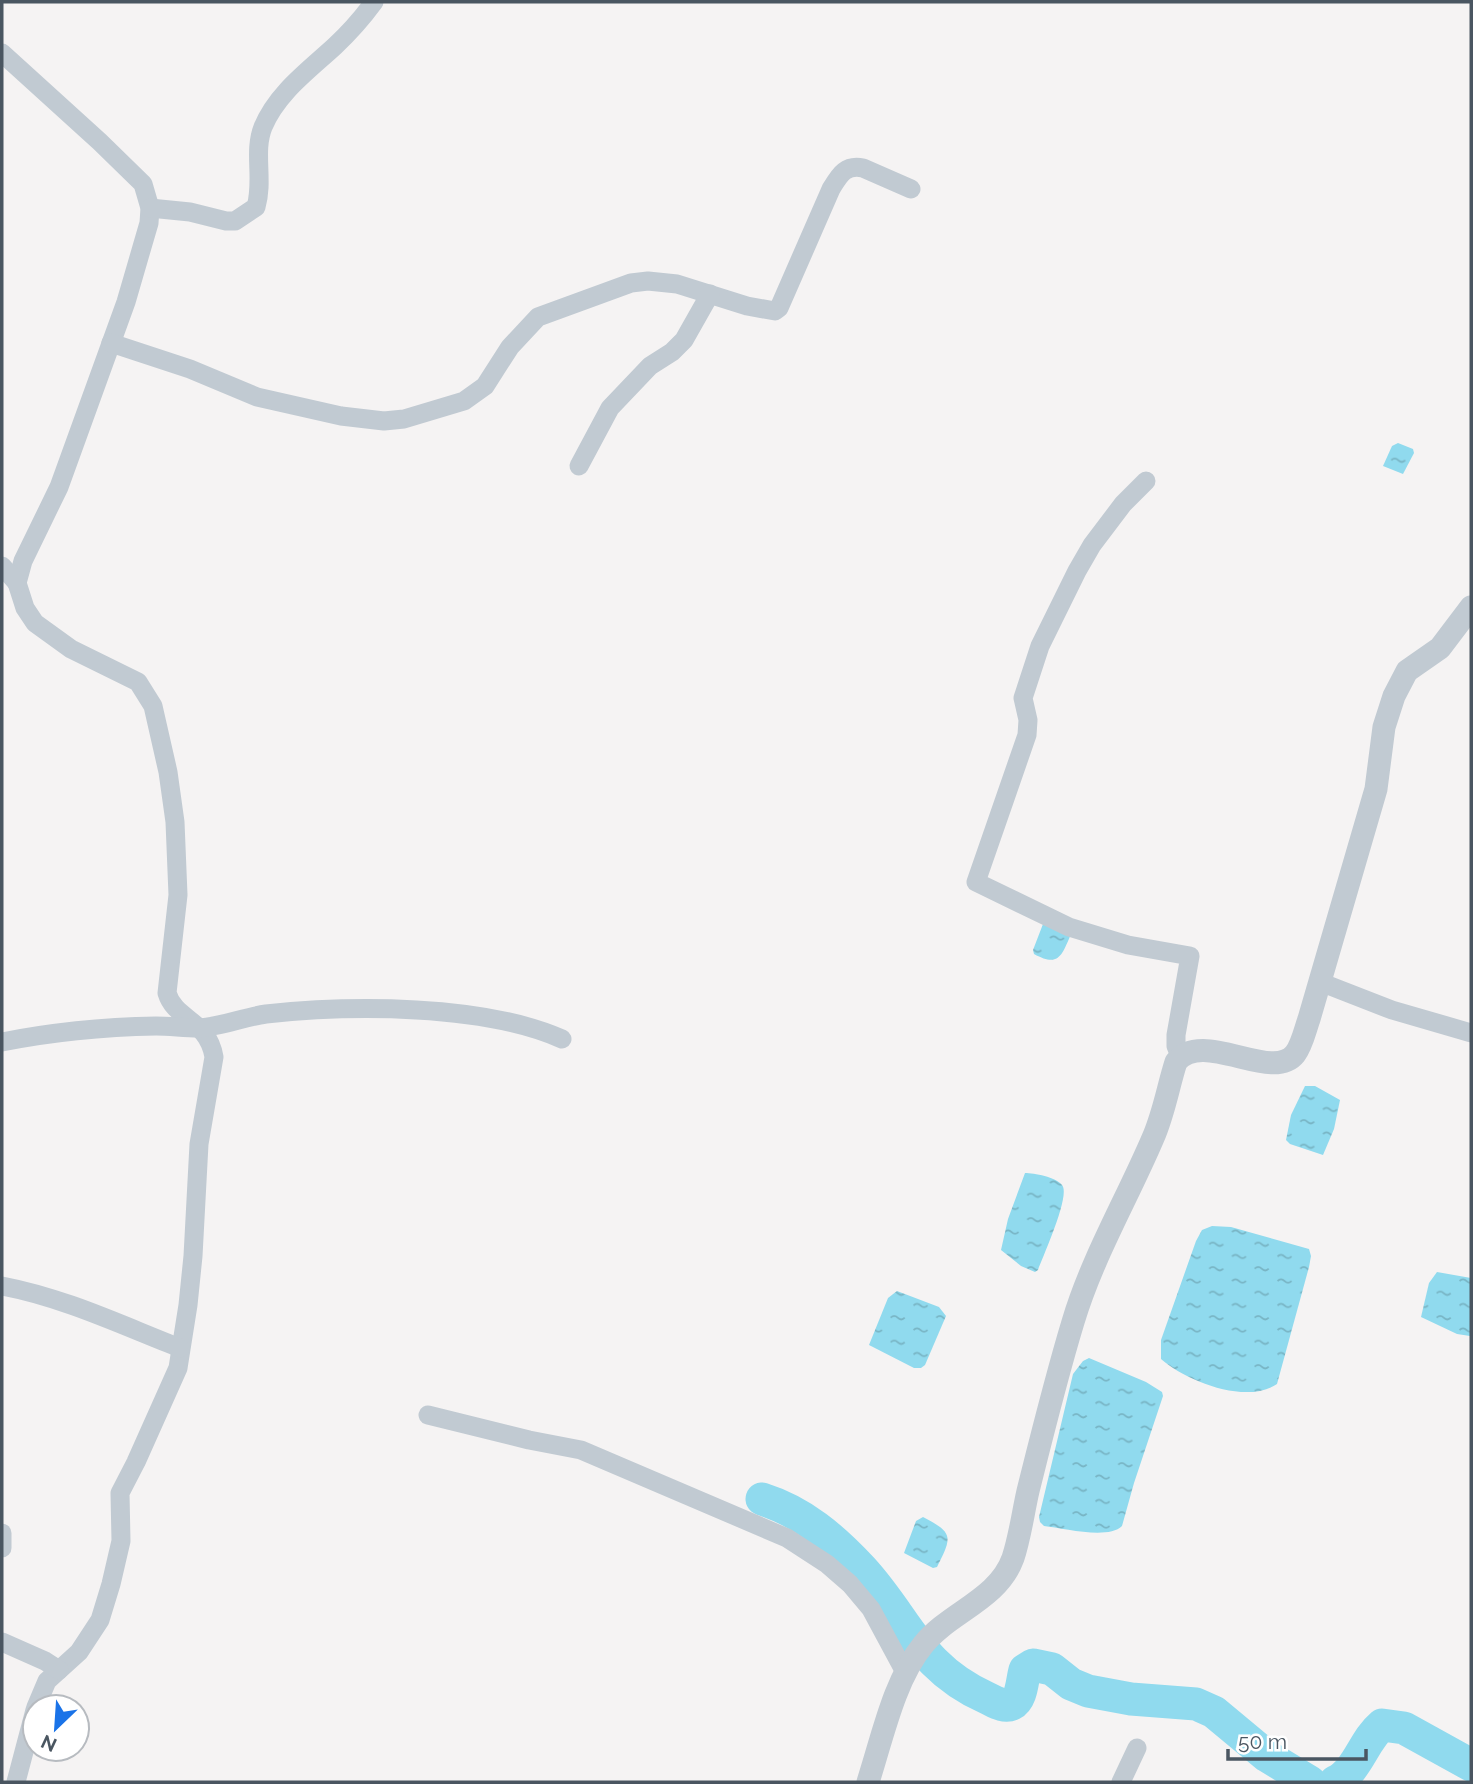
<svg xmlns="http://www.w3.org/2000/svg" width="1473" height="1784" font-family="Raleway,sans-serif">
<style>
.water{fill:url(#water-ripples)}
.lines{fill:none;stroke-linecap:round;stroke-linejoin:round}
.river{stroke:#90daee;stroke-width:33}
.minor{stroke:#c1cad2;stroke-width:19}
.tertiary{stroke:#c1cad2;stroke-width:23}
</style>
<defs>
<pattern id="water-ripples" width="26" height="14" patternUnits="userSpaceOnUse" patternTransform="scale(1.75)"><rect width="26" height="14" fill="#90daee"/><path d="M2 4q2-2 4 0t4 0M15 11q2-2 4 0t4 0" fill="none" stroke="#78b4c4"/></pattern>
</defs>
<rect width="100%" height="100%" fill="#f5f3f3"/>
<g class="water">
<polygon points="1398,443 1413,449 1414,453 1403,474 1383,466 1392,446"/>
<path d="M 1043,924 L 1071,934 C 1062,955 1059,968 1034,954 L 1033,950 Z"/>
<polygon points="1305,1086 1315,1086 1340,1100 1334,1129 1323,1155 1290,1144 1286,1140 1291,1115"/>
<path d="M 1025,1173 C 1034,1173 1056,1177 1062,1185 C 1071,1195 1043,1256 1038,1270 L 1035,1272 L 1021,1266 L 1001,1250 L 1008,1219 Z"/>
<path d="M 1212,1226 L 1231,1227 L 1309,1249 L 1311,1256 L 1309,1267 L 1277,1384 C 1246,1405 1186,1381 1161,1359 L 1161,1340 L 1196,1241 L 1202,1230 Z"/>
<polygon points="1437,1272 1471,1278 1470,1336 1457,1334 1421,1317 1429,1283"/>
<polygon points="897,1291 939,1307 946,1316 925,1365 921,1368 914,1368 869,1345 888,1298"/>
<path d="M 1089,1358 L 1146,1382 L 1162,1392 L 1163,1396 L 1134,1483 L 1122,1526 C 1108,1540 1063,1528 1044,1526 L 1040,1522 L 1039,1517 L 1073,1374 L 1083,1361 Z"/>
<path d="M 923,1517 C 954,1533 952,1537 937,1567 L 933,1568 L 904,1553 L 916,1521 Z"/>
</g>
<g class="lines">
<g class="river">
<path d="M 762,1499 C 803,1512 833,1538 862,1569 C 908,1619 918,1667 987,1698 C 994,1701 1004,1708 1012,1704 C 1022,1699 1022,1680 1025,1670 L 1033,1665 L 1052,1669 L 1071,1684 L 1088,1691 L 1131,1699 L 1196,1704 L 1214,1712 L 1267,1756 L 1310,1782"/>
<path d="M 1335,1782 C 1358,1771 1363,1741 1382,1725 L 1404,1728 L 1471,1765"/>
</g>
<g class="minor">
<path d="M 2,53 L 100,142 L 143,184 L 150,208 L 149,223 L 126,302 L 59,487 L 23,561 L 17,583 L 25,608 L 35,623 L 71,649 L 138,682 L 153,706 L 168,772 L 175,822 L 178,895 L 167,993 C 175,1020 208,1020 214,1057 L 199,1144 L 193,1256 L 188,1305 L 178,1368 L 136,1462 L 120,1493 L 121,1541 L 111,1584 L 100,1620 L 79,1652 L 47,1681 L 36,1707"/>
<path d="M 150,208 L 190,212 L 226,221 L 235,221 L 256,207 C 264,180 253,152 263,127 C 277,93 309,70 335,46 C 349,33 363,17 374,2"/>
<path d="M 111,343 L 190,369 L 257,397 L 341,416 L 384,421 L 404,419 L 464,401 L 485,386 L 510,347 L 538,317 L 631,283 L 648,281 L 677,284 L 747,306 L 775,311 L 779,308 L 831,189 C 839,176 845,164 863,168 L 911,189"/>
<polyline points="579,466 610,408 650,366 672,352 684,340 710,294"/>
<polyline points="1146,481 1123,504 1092,545 1077,571 1040,646 1023,698 1028,720 1027,735 976,882 1069,927 1128,945 1190,956 1176,1035 1176,1046 1180,1056"/>
<polyline points="2,566 17,583"/>
<polyline points="1320,982 1392,1010 1471,1033"/>
<path d="M 2,1042 C 52,1032 104,1027 156,1026 C 170,1026 184,1028 198,1028 C 221,1027 244,1017 266,1014 C 351,1005 483,1004 562,1039"/>
<path d="M 2,1286 C 65,1298 121,1325 180,1348"/>
<polyline points="428,1415 529,1440 581,1450 787,1538 827,1564 850,1584 871,1609 906,1674"/>
<polyline points="2,1533 2,1548"/>
<polyline points="2,1642 45,1661 59,1670"/>
<polyline points="16,1782 35,1710"/>
<polyline points="1121,1782 1137,1748"/>
</g>
<path class="tertiary" d="M 868,1782 C 882,1739 894,1680 923,1645 C 949,1612 998,1600 1013,1558 C 1020,1537 1023,1513 1028,1491 C 1042,1435 1056,1378 1073,1322 C 1092,1258 1127,1199 1153,1138 C 1164,1113 1168,1087 1176,1062 C 1202,1028 1272,1083 1295,1054 C 1302,1045 1305,1030 1309,1019 L 1376,789 L 1384,727 L 1394,696 L 1407,671 L 1440,648 L 1471,607"/>
</g>
<rect width="1473" height="1784" fill="none" stroke="#4a5661" stroke-width="7"/>
<g transform="translate(56 1728) rotate(205)"><circle r="33" fill="#ffffff" stroke="#b7bbc0" stroke-width="2"/>
<path d="M0-5L12 26L0 18L-12 26Z" fill="#1a73e8"/>
<text y="-10" font-size="19" font-weight="bold" text-anchor="middle" fill="#4a5661">N</text>
</g>
<path d="M1228 1749v10h138v-10" fill="none" stroke="#4a5661" stroke-width="3.5"/>
<text x="1238" y="1749" font-size="21" fill="#4a5661" stroke="#ffffff" stroke-width="5" paint-order="stroke">50 m</text>
</svg>
